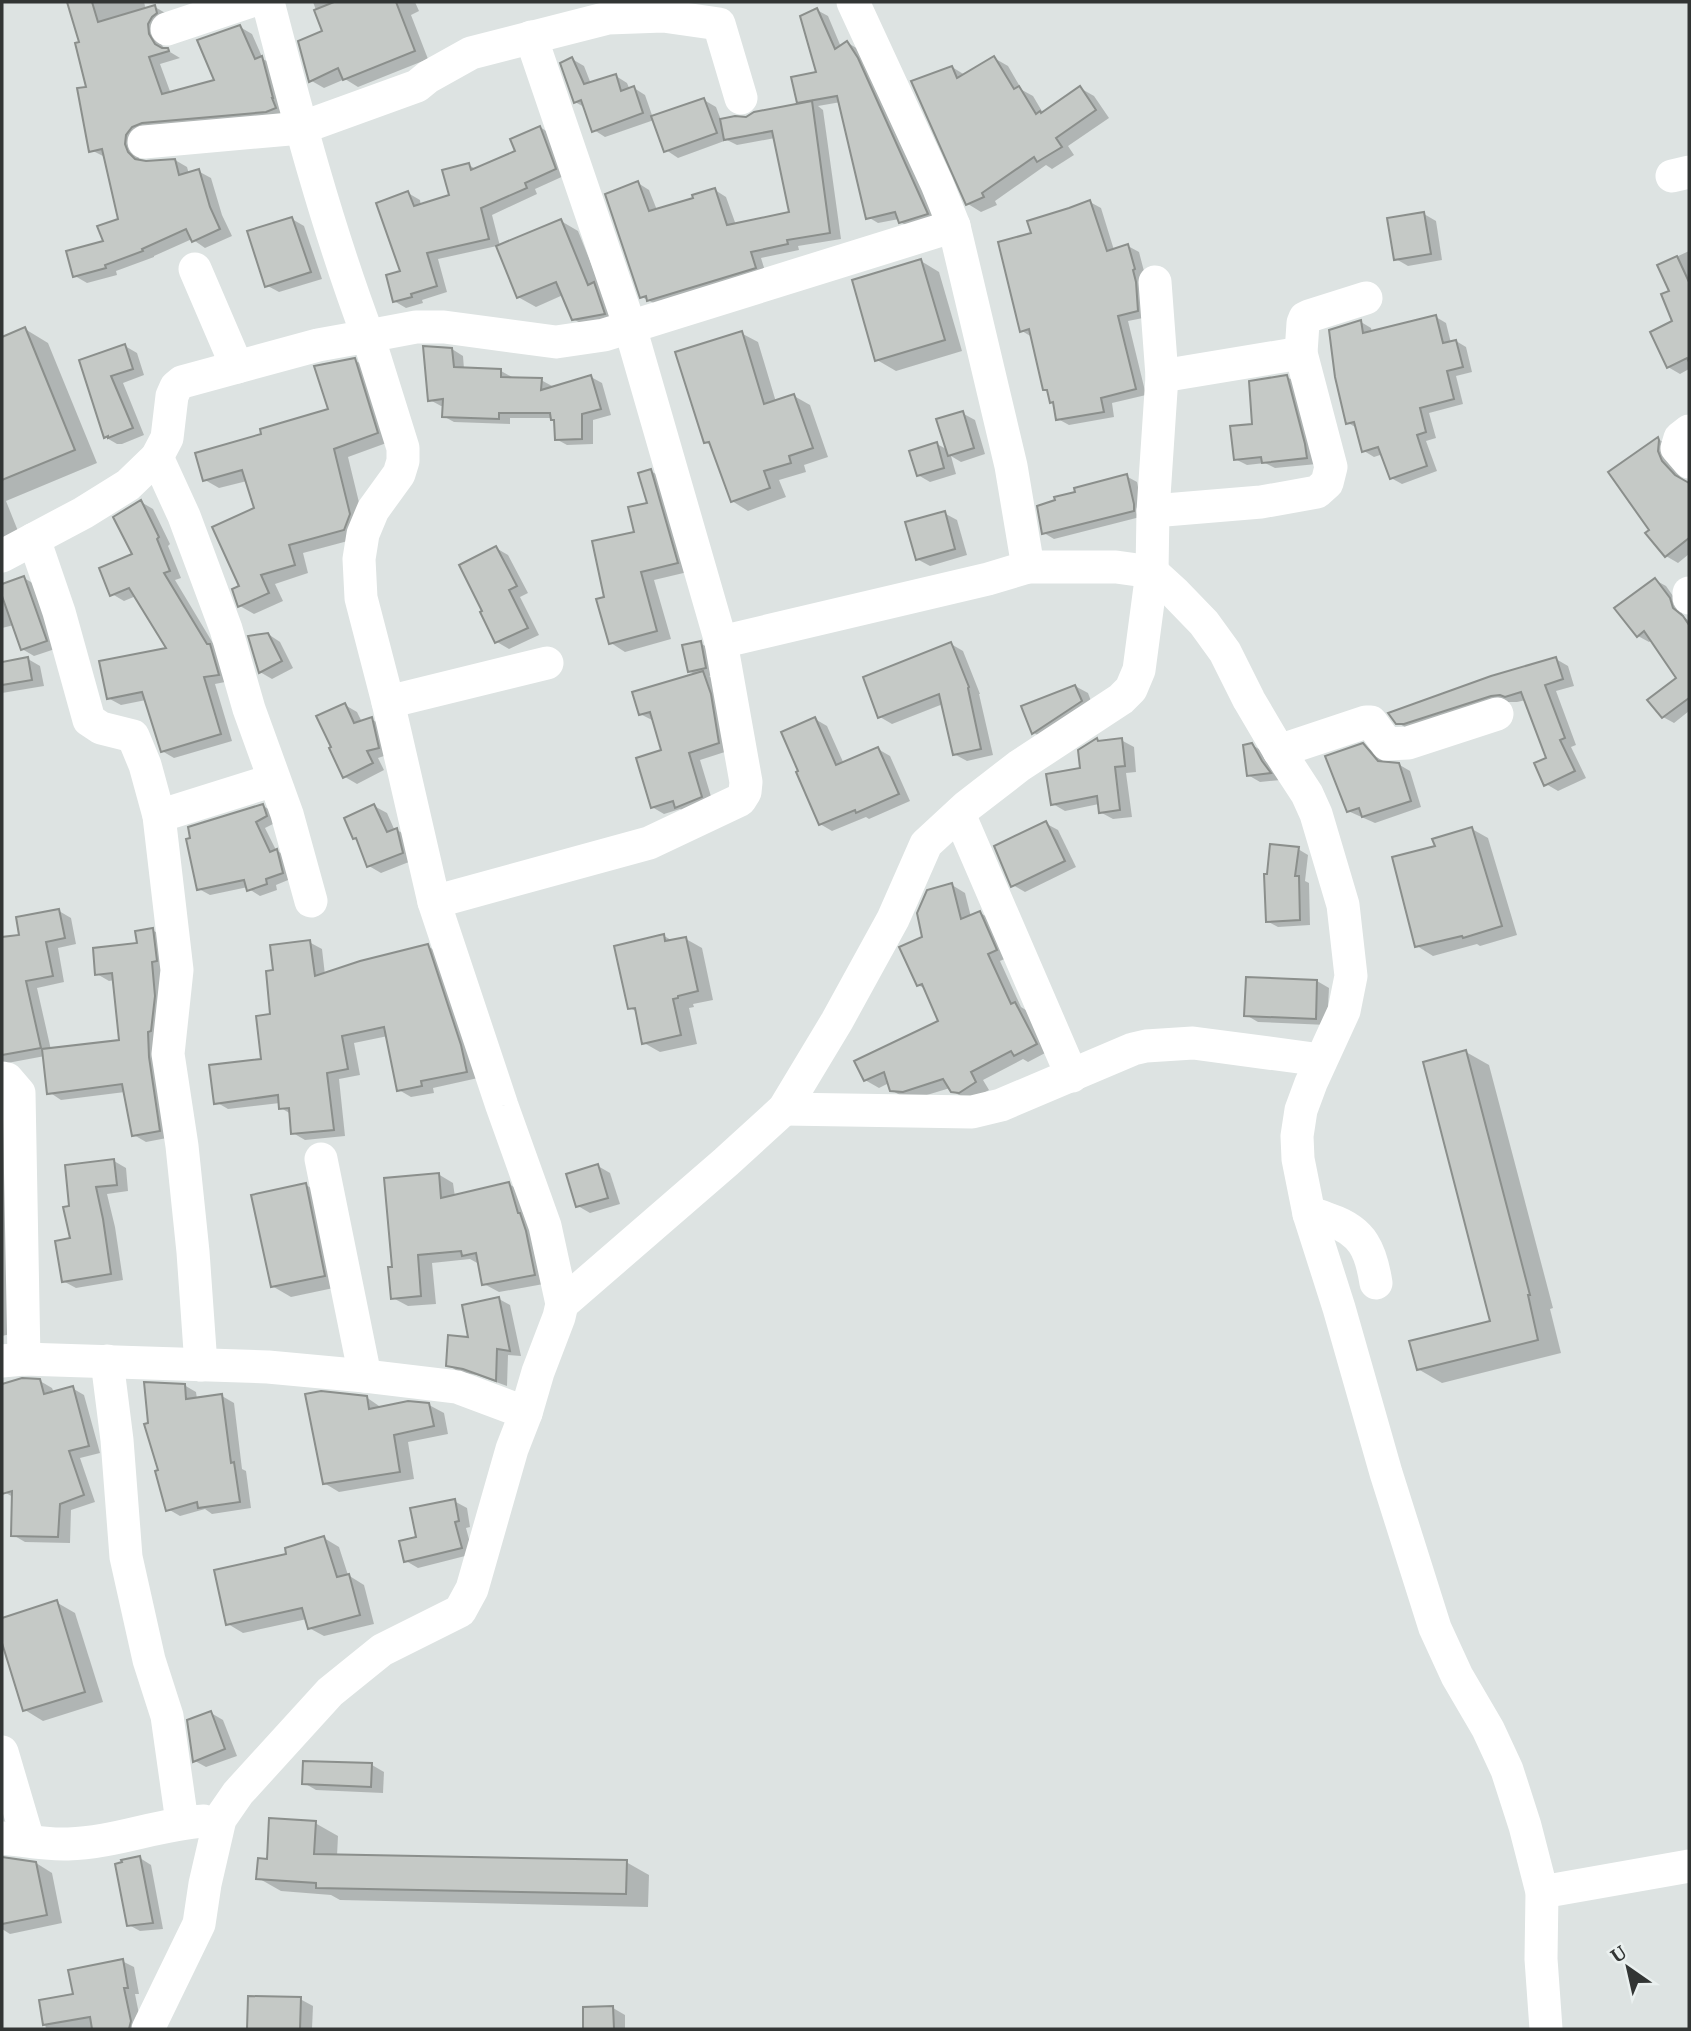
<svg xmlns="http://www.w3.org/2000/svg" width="1691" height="2031" font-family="'IBM Plex Serif',serif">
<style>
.shadow{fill:#0003}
.building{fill:#c5c9c6;stroke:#8b8f8c;stroke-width:2}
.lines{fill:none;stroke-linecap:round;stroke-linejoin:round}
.minor{stroke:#fff;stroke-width:33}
</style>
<rect width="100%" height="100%" fill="#dde3e2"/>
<g class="shadow">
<polygon points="69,2 144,2 146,10 155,7 167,14 160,32 161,44 165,49 180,58 160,64 171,94 216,81 240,27 252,34 263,59 274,65 287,115 137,152 140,161 175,160 187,167 189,174 198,171 211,178 222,215 232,236 205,248 192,239 154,256 154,257 116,271 117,275 87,283 75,276 105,242 120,220 105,157 91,150 88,88 81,43"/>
<polygon points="313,2 415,2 419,11 411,15 428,59 358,87 345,79 324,88 310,80 324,32"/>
<polygon points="817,10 828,16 841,47 848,43 858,49 937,219 911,228 900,222 899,219 878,223 868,217 841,102 818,106 823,110 841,239 798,246 799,250 761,258 766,274 661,307 642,297 638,183 649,190 657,210 695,200 715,190 726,197 736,225 791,213 775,138 737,145 727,140 678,158 666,150 654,120 605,137 594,130 586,108 575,102 572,59 584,66 591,84 616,76 627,83 630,90 634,88 645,95 653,118 704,100 716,107 721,120 746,118 802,105 798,102 818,73"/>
<polygon points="994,58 1008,66 1022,90 1033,96 1043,113 1080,88 1094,96 1109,118 1068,146 1074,155 1052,169 1046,165 995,201 997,205 981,212 968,204 952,67 965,75"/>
<polygon points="540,127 551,134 566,175 535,189 537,194 492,215 500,246 561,221 578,231 601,288 621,324 591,329 573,319 563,295 536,307 518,297 497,246 438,259 447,292 422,300 423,303 406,308 394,301 402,272 408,193 420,200 421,206 451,196 469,165 477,170 518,152"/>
<polygon points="1090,202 1101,208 1114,250 1128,246 1139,252 1145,275 1148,317 1128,321 1146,395 1112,403 1114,417 1069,425 1058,419 1055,404 1051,402 1048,391 1045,389 1032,337 1022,331 1033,235"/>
<polygon points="1424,214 1436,221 1442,260 1408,266 1396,259"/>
<polygon points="292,219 304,226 322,279 279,292 266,285"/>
<polygon points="1689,251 1689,369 1680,374 1668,367 1674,322 1671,292 1659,265"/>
<polygon points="921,261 939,272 962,351 896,371 877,360"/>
<polygon points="1436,317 1446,323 1451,343 1456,341 1466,347 1472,372 1456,376 1463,404 1429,413 1436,438 1426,441 1437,471 1402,484 1391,478 1383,454 1374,457 1364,451 1357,428 1348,423 1361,322 1371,328 1372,333"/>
<polygon points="25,329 48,343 97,463 6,501 24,546 2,555 2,457 6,455 2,444 2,339"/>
<polygon points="741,333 758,342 776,402 794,396 810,405 828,457 804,465 806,472 779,480 786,497 748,511 732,501 713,446 705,442"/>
<polygon points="125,346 137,353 144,375 123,383 144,435 122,444 117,444 105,437 81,361"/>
<polygon points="452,349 463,356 464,369 501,371 512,377 541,380 552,386 552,389 591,377 602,383 611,415 593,420 593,444 567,445 556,439 556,421 553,418 510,418 510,424 454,422 443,416 444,406 441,406 430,400"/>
<polygon points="354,360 369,368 392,441 348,457 364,523 359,538 303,553 308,573 275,584 283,601 254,614 240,606 241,586 256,509 247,481 219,488 205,480 264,435 330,410"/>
<polygon points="1287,377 1298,383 1317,464 1275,468 1265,463 1247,465 1235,459 1254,425"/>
<polygon points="962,413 975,420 985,454 961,462 951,456 956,474 930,482 918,475 937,444 948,450"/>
<polygon points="1658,439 1670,446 1674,469 1685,482 1689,483 1689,554 1678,563 1666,556 1651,530"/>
<polygon points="651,471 665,480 692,571 654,580 671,639 625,652 611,643 606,599 649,504"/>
<polygon points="1126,476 1137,482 1144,516 1054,539 1044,533"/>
<polygon points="141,502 153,509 170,544 168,546 181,578 175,580 217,650 230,681 215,684 232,741 174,758 162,751 146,700 121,705 108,698 169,649 136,596 124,601 112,594 135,555"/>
<polygon points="944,513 957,520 967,555 930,566 917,559"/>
<polygon points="496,548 508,555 528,593 520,597 539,635 509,649 497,642"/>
<polygon points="24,578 36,585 58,648 34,656 22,649 14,625 2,628 2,585"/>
<polygon points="1655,580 1666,586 1680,606 1683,616 1689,621 1689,711 1674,723 1663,717 1678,678 1652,640 1649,642 1638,636"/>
<polygon points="268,634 280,642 293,668 272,679 260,672"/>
<polygon points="700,643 712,650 718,674 709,676 715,680 731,750 700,760 713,803 689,814 680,809 664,814 652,807 663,751 654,721 640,714 696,675 689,671"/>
<polygon points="951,644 963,651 980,694 979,694 993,755 967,761 954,754 943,704 892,724 880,717"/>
<polygon points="28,659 40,666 44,686 2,693 2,664"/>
<polygon points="1556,659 1568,666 1574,686 1556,691 1576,745 1571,747 1586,778 1558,791 1546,784 1548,759 1526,700 1517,702 1504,702 1410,730 1398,723"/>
<polygon points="1075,686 1088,693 1094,709 1046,740 1034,733 1024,707"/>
<polygon points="345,705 357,712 362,722 371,719 384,726 390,754 378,758 384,770 357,784 345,777"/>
<polygon points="815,719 827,726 844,764 878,749 890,756 910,801 869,819 866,817 832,831 820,824"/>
<polygon points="1097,740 1101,742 1121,740 1134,747 1136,772 1126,773 1132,817 1113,819 1100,812 1099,804 1065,811 1053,804 1082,770"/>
<polygon points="1252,745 1264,752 1281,780 1260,782 1248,775"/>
<polygon points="1363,745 1374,752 1384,763 1398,764 1410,771 1421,807 1375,823 1348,811"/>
<polygon points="263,806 274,812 277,822 265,828 276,850 287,857 293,878 276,885 277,890 260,896 249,889 248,887 210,895 199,889"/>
<polygon points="374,806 387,813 395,831 397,830 409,837 414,860 381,873 369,866 359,840 355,838"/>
<polygon points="1045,823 1058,830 1076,867 1025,892 1013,885"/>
<polygon points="1472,829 1488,838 1517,935 1480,946 1477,944 1433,956 1417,946 1437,847"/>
<polygon points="1298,849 1308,855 1305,881 1309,883 1310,925 1278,927 1267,921"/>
<polygon points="952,885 965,893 971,917 980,913 993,920 1009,957 1000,961 1021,1007 1029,1012 1049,1051 1028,1062 1023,1059 983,1080 989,1090 973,1099 966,1099 952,1091 950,1088 917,1098 905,1098 891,1090 889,1083 879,1088 865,1080 941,1022 926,989 918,985 924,938"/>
<polygon points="59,911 71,918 76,944 58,948 64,982 37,988 51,1050 121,1041 115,980 109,981 97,974 139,945 152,930 165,937 172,1137 146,1142 134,1135 125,1092 61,1100 49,1092 45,1056 2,1064 2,1003 6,1002 2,983 2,954 23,950"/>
<polygon points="664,936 673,941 686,939 702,948 713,1000 693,1004 694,1007 689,1008 697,1044 660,1052 644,1043 637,1012 630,1008"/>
<polygon points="309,942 322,949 325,975 427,946 440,953 478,1078 433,1088 434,1093 411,1097 399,1090 388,1036 354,1043 360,1075 339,1079 345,1136 305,1140 293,1133 291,1114 281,1108 280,1103 228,1109 216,1102 263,1060 271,1015 275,972"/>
<polygon points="1317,981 1329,988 1327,1025 1258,1022 1246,1015"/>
<polygon points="1466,1052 1489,1065 1553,1308 1550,1309 1561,1353 1442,1383 1418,1369 1492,1323"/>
<polygon points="2,1118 11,1123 15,1333 2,1336"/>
<polygon points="114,1161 126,1168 128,1191 107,1194 115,1227 123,1280 76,1288 63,1281 72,1240 71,1207"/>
<polygon points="598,1166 610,1173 620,1204 590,1213 578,1206"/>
<polygon points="438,1174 453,1183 455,1197 509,1184 524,1193 549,1283 499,1292 484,1284 479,1264 470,1259 432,1263 436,1304 408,1306 393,1298 394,1269"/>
<polygon points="306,1185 325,1196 343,1286 291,1297 272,1286"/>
<polygon points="499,1299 510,1305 521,1356 508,1355 507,1386 477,1375 459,1372 448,1365 471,1338"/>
<polygon points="40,1381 52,1388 54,1393 72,1388 84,1395 100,1453 80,1458 95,1502 71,1510 70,1543 25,1542 13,1535 13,1497 6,1493 2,1493 2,1388"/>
<polygon points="184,1385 196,1392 197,1399 222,1396 234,1403 242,1469 246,1471 251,1508 212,1514 205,1509 180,1516 168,1509 160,1471"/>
<polygon points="366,1397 382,1408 429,1405 444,1413 448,1434 408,1442 414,1479 339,1492 324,1483"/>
<polygon points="454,1501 467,1508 470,1527 466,1528 473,1554 418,1568 406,1561 418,1539"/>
<polygon points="324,1538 339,1547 348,1575 364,1585 374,1624 324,1636 309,1628 307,1619 243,1633 228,1624 289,1555"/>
<polygon points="56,1602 75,1613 103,1702 43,1721 25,1710 2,1638 2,1619"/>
<polygon points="211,1713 223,1720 237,1756 206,1767 195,1761"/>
<polygon points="372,1765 384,1772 383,1793 316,1790 304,1783"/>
<polygon points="315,1823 338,1836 337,1856 626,1862 649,1875 648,1907 340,1900 331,1895 281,1891 258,1878 269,1861"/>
<polygon points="140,1858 151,1865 163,1929 140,1931 129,1925"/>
<polygon points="2,1859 36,1863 52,1873 62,1923 10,1934 2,1929"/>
<polygon points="122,1961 134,1967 139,1994 135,1994 142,2029 46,2029 41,2002 75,1996"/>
<polygon points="300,1999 313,2006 312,2029 249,2028"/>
<polygon points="613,2008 625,2015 625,2029 585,2029 585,2009"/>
</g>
<g class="building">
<polygon points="67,2 92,2 98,22 155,5 157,13 152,17 148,24 149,34 155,44 162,48 168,48 169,51 149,57 162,94 214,80 197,40 240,25 255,59 262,56 273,98 272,98 276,108 266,112 142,123 132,127 126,135 125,144 128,152 135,159 146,161 175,159 179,175 199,169 210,207 220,229 192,242 186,229 142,249 143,251 105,265 106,268 73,277 66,251 103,241 97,226 118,219 102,149 89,152 77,88 86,87 75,43 79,42"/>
<polygon points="334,2 396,2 415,51 343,80 338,68 309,82 298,41 322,31 314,10"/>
<polygon points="817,8 835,49 847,41 858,58 928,214 899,223 895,212 866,219 837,96 797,103 791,77 816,72 800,16"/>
<polygon points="994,56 1014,89 1019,86 1036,114 1040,111 1041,113 1080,86 1096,110 1056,138 1062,147 1037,162 1034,157 982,193 984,197 966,205 911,81 952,66 957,78"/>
<polygon points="572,57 584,84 616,74 621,91 634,86 643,113 592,132 581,100 574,103 560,63"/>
<polygon points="704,98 717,133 664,152 651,116"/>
<polygon points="812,101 830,233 787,240 788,244 751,252 756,268 647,301 646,296 640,298 605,194 638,181 649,211 693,198 692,195 715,188 727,225 789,212 772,131 724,140 720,119 735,116 746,117 754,112"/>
<polygon points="540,126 556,169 525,183 527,188 481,208 489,239 427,253 437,286 411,294 412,297 393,302 386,275 400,271 376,203 408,191 414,206 449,195 442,170 469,163 471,170 515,151 510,139"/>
<polygon points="1090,200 1107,251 1128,244 1135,269 1133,270 1136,282 1138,311 1118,316 1136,389 1101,398 1104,412 1056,420 1053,402 1050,403 1047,390 1043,390 1029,329 1020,332 998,242 1031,233 1027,221 1069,208"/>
<polygon points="1424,212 1431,254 1394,260 1387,218"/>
<polygon points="292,217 311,272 265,287 247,231"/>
<polygon points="561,219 588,285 594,282 605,314 572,320 556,282 517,298 496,246"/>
<polygon points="1677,256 1689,282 1689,362 1687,358 1667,368 1650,332 1672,321 1661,294 1669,291 1657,265"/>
<polygon points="921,259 945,340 875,361 852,280"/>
<polygon points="1436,315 1443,343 1456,340 1463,367 1447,371 1454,399 1420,408 1426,432 1417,435 1427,466 1390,479 1378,447 1362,452 1354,422 1346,424 1335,377 1329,330 1361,320 1363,333"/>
<polygon points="25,327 75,450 2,480 2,337"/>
<polygon points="742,331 764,404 794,394 813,448 789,456 791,463 764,471 770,488 731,502 709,442 704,443 675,352"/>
<polygon points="125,344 133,369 111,376 133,428 108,438 108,436 104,438 79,360"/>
<polygon points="423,346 452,348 454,367 501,369 501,377 542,378 541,390 591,375 601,409 582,414 582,439 555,440 554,420 551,420 550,413 499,413 499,419 442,417 443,399 428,401"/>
<polygon points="355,358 378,433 334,449 350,514 344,530 289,545 295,565 261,575 269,593 238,607 232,589 239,586 212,527 254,508 242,470 203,481 195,453 261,434 260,429 328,409 314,366"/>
<polygon points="1287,375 1305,444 1307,458 1262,463 1261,457 1234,460 1230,426 1252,424 1249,381"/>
<polygon points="963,411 974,448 948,456 936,419"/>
<polygon points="1658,437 1659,440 1658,451 1662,461 1675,475 1689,483 1689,538 1665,557 1645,533 1649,530 1608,472"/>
<polygon points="937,442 944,468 917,476 909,451"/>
<polygon points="651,469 678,563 641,572 657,631 609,644 596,599 604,597 592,541 634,532 628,507 647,503 638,473"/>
<polygon points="1127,474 1134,504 1134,511 1042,534 1037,506 1055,500 1054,497 1075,492 1074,488"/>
<polygon points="141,500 159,537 157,539 170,571 164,573 207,644 210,644 219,675 204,677 221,734 161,752 142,692 107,699 99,661 166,648 129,588 110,596 99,568 132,554 113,517"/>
<polygon points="945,511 955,549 916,560 905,522"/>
<polygon points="496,546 517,586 509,590 528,628 495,643 480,612 482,611 459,565"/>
<polygon points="24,576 47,641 21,650 2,596 2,584"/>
<polygon points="1655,578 1670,598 1673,608 1683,616 1689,625 1689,698 1662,718 1647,700 1676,678 1644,631 1637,637 1614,608"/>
<polygon points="268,633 282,661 259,673 248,636"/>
<polygon points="701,641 706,668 688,672 682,645"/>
<polygon points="951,642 969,687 968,688 981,749 953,755 939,694 878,718 863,677"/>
<polygon points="28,657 32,680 2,685 2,662"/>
<polygon points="1556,657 1563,679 1545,685 1565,738 1560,740 1575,771 1544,786 1534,763 1546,758 1521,692 1505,697 1500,695 1491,696 1404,724 1396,724 1388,713 1491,676"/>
<polygon points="703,671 711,694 719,743 689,753 702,797 675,808 673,801 651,808 636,758 661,750 650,712 639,715 632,692"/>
<polygon points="1075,685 1082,701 1032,734 1021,706"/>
<polygon points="345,703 354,723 372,717 379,748 367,751 373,763 343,778 329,748 331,747 316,716"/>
<polygon points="815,717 836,765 878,747 899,794 856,813 855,810 819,825 796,772 798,771 781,732"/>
<polygon points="1097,738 1098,741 1122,738 1125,766 1115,767 1120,810 1099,813 1097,796 1051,805 1046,774 1080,768 1078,750"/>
<polygon points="1252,743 1262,761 1271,773 1247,776 1243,745"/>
<polygon points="1363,743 1378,761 1399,763 1411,801 1362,817 1359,808 1347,812 1325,756"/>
<polygon points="263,804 267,816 256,822 270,852 277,849 283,873 266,879 267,884 247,891 244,880 197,890 186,839 190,838 188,827"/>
<polygon points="374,804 387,832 397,828 403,853 367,867 356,838 353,839 344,818"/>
<polygon points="1046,821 1065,861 1011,887 994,846"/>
<polygon points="1472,827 1502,926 1463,938 1462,936 1415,947 1392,857 1435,846 1432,839"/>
<polygon points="1270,844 1299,847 1295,876 1299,876 1300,920 1266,922 1264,874 1267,874"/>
<polygon points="952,883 961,919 980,911 997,950 988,954 1011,1004 1015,1002 1037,1044 1014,1056 1011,1051 971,1072 976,1082 959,1093 951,1092 943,1079 903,1092 890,1091 884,1072 864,1081 854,1061 938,1021 922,984 917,986 899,947 922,937 917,913 927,890"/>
<polygon points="59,909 65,938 46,942 53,976 26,981 41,1048 2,1055 2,937 19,935 16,917"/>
<polygon points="153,928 157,961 152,962 155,996 151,1031 148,1032 149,1057 160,1131 132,1136 122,1084 47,1094 42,1049 119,1040 112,973 95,975 93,948 137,943 135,931"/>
<polygon points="664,934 665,941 686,937 698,991 678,996 678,998 673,999 681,1035 642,1044 635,1008 628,1009 614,946"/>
<polygon points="310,940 315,976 360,961 428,944 461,1045 467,1072 421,1081 422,1086 397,1091 384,1027 342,1036 348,1069 327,1073 334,1130 291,1134 289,1108 279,1109 278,1095 214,1104 209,1065 261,1059 256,1016 270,1014 266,971 273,970 270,945"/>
<polygon points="1246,977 1317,980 1316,1019 1244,1016"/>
<polygon points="1466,1050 1530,1295 1528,1295 1538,1340 1417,1370 1409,1341 1490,1321 1423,1062"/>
<polygon points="114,1159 117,1185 96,1187 103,1219 111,1274 62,1282 55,1241 70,1238 63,1207 69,1206 65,1165"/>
<polygon points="598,1164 608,1198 576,1207 566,1174"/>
<polygon points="439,1173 441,1198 509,1182 518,1213 520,1213 526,1231 535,1275 482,1285 476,1253 462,1256 461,1251 418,1255 421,1296 391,1299 388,1267 392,1267 384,1178"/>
<polygon points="306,1183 325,1276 271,1287 251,1195"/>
<polygon points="499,1297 510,1351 497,1349 496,1381 463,1369 446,1366 448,1335 468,1337 462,1305"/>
<polygon points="22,1378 40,1379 44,1394 73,1386 89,1446 69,1451 84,1495 60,1504 58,1537 11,1536 12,1491 2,1494 2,1384"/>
<polygon points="144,1382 185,1384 186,1399 222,1394 231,1463 234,1462 240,1502 198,1508 197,1502 166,1511 155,1471 158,1470 144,1424 148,1423"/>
<polygon points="321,1391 367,1396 369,1409 408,1401 429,1403 434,1426 394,1435 400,1472 323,1484 305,1394"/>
<polygon points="455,1499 459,1521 455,1522 462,1548 404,1562 399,1541 416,1537 410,1508"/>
<polygon points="324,1536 337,1577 349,1574 360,1615 308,1629 302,1608 226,1625 214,1570 286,1554 285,1548"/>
<polygon points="57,1600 85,1692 23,1711 2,1643 2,1618"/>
<polygon points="211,1711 225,1749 193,1762 187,1720"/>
<polygon points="303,1761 372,1763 371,1787 302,1784"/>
<polygon points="269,1818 316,1821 314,1854 627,1860 626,1894 316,1888 316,1883 256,1879 258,1858 267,1859"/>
<polygon points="140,1856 153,1923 127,1926 115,1864 122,1862 121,1860"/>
<polygon points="2,1857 36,1862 47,1915 2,1924"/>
<polygon points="123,1959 128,1988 124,1988 131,2021 129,2029 92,2029 90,2017 43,2025 39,2000 73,1994 68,1970"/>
<polygon points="248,1996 301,1997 300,2029 247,2029"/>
<polygon points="613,2006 614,2029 583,2029 583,2007"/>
</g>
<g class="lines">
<g class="minor">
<path d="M 268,2 C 297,114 327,227 368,336 L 416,327 L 444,327 L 556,342 L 604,335 L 954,226"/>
<polyline points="853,2 937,184 954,226 1011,466 1028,567"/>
<polyline points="167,29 248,2"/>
<polyline points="144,142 301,128 417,86 428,77 471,53 608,18 663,16 719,24 741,98"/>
<polyline points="1672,176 1689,172"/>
<polyline points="195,269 237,367"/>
<polyline points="1162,376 1301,353"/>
<polyline points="1689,431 1680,438 1677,448 1689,462"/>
<polyline points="157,457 184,516 226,629 249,709 287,814 311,901"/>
<polyline points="1153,511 1261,502 1317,492 1327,483 1331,467 1301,353 1303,323 1305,318 1309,316 1366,298"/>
<polyline points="34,539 59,612 89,720 101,728 133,736 145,765 159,816 177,970 168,1054 182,1146 193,1252 201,1365"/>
<polyline points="2,556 83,513 128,485 157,457 167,438 172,396 176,387 182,382 318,345 368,336 403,448 403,461 399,474 373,510 363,534 359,559 361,598 388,702 434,902 502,1106 545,1226 562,1304 559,1317 538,1372 526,1413 512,1449 472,1589 460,1611 382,1650 330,1692 238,1793 220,1819 205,1884 199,1924 148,2029"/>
<polyline points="1689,593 1689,598"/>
<polyline points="721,642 988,579 1028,567 1116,567 1152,572 1175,593 1204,623 1225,652 1249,700 1279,751 1307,794 1316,814 1343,905 1351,976 1344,1011 1311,1083 1301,1110 1297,1136 1298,1159 1309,1214 1339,1308 1386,1473 1435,1628 1457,1676 1488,1729 1507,1770 1525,1826 1542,1892 1541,1959 1546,2029"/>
<polyline points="388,702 547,663"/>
<polyline points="1279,751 1366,722 1371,722 1387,744 1408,743 1497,714"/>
<polyline points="959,814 1072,1076"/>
<polyline points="159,816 274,780"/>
<polyline points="434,902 649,843 740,800 745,792 746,782 721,642 630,327 531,37"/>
<polyline points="2,1078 7,1079 19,1093 24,1359"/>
<polyline points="784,1109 972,1112 1001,1105 1133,1049 1146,1046 1193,1043 1321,1060"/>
<polyline points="321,1159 365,1376"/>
<path d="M 1309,1214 C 1317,1214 1323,1217 1330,1220 C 1363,1231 1371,1251 1376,1283"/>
<polyline points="562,1304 726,1162 784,1109 837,1021 893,919 926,844 966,807 1019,766 1121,699 1131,689 1139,670 1152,572 1153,511 1162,376 1155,282"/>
<polyline points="2,1361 24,1359 268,1367 365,1376 457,1387 526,1413"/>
<polyline points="107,1361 117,1440 126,1557 149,1660 167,1716 182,1822"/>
<polyline points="2,1752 28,1840"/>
<path d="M 2,1838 C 23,1840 46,1845 68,1844 C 114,1843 158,1824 204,1821"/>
<polyline points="1542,1892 1689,1866"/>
</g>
</g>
<rect width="1691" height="2031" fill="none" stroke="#323534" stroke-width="7"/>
<g transform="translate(1628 1968) rotate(326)" stroke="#eaf0ef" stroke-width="5" paint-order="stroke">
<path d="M0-5L12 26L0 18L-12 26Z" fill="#323534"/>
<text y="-10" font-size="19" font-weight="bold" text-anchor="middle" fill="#323534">U</text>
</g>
</svg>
